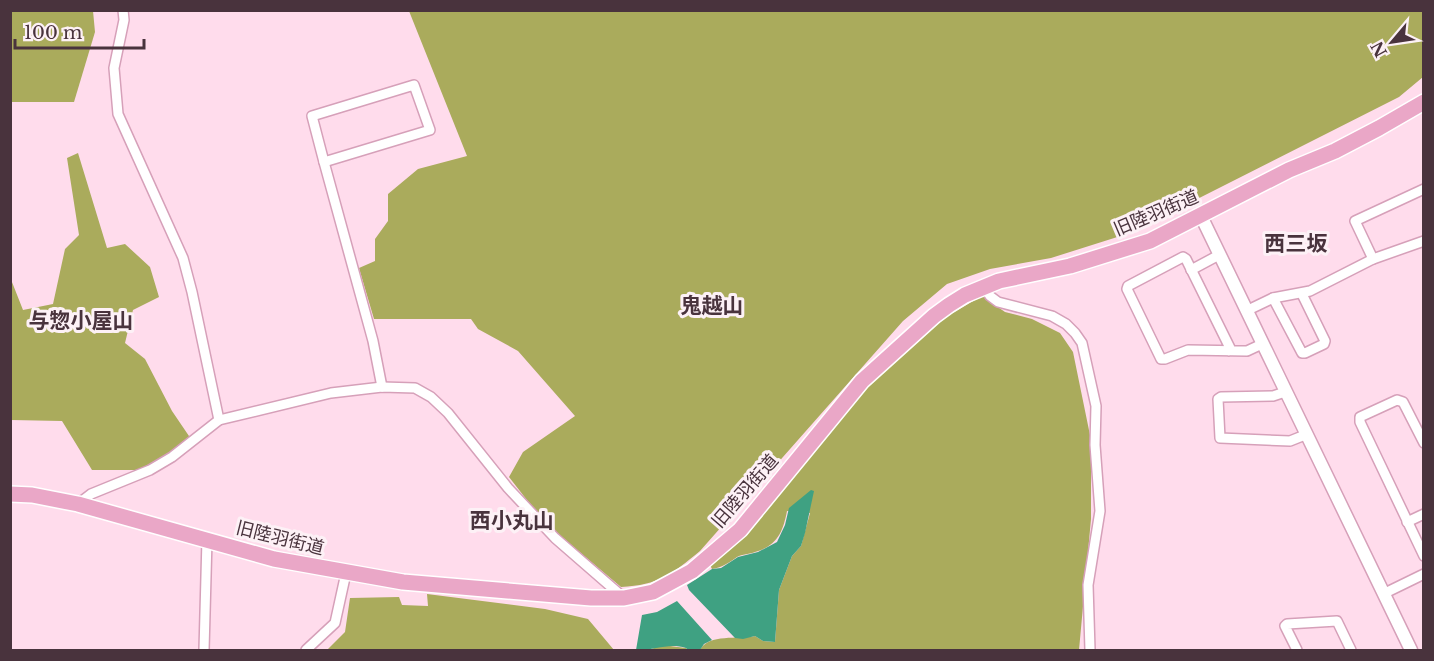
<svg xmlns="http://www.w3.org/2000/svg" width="1434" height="661" font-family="'Libre Baskerville','Noto Sans JP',serif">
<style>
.forest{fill:#aaab5c}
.water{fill:#3fa182}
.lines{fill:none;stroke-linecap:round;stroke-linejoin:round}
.minor-casing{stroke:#d6a0b9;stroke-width:12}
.tertiary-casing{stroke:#d6a0b9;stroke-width:15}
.trunk-casing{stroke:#fff;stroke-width:18}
.minor{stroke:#fff;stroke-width:9}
.tertiary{stroke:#fff;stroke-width:12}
.trunk{stroke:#eaa7c7;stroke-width:15}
.labels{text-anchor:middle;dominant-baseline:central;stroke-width:6;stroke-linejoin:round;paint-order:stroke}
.street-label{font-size:18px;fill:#49333d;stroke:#fdf1f6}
.quarter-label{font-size:21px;font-weight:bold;fill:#49333d;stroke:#fdf1f6}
</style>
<rect width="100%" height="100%" fill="#ffdcec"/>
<g class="forest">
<polygon points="10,11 93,11 95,32 74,102 11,102"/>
<path d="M 409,11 L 1423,11 L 1423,77 L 1399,97 L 1130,233 L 1051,258 L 990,269 L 947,284 L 903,321 L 700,551 C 672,574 659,585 621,587 L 544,522 L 509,477 L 523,452 L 575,416 L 518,351 L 478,329 L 471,319 L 374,319 L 359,268 L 375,261 L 375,239 L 388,221 L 388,194 L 418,169 L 467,156 Z"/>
<polygon points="78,153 107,248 125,244 150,267 159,297 133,310 125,343 145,359 172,411 191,439 143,470 92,470 62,421 11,420 10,277 23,310 53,304 65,249 79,235 67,158"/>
<path d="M 982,296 L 1005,312 L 1032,319 L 1060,333 L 1073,352 L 1091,440 L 1091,519 L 1079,650 L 700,650 C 709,633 738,640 755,636 L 763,641 L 775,642 L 779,590 L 792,556 L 801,546 L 810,513 L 787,511 C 783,532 777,546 755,552 C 750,554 742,554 737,557 C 728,563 723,567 712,569 L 710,565 L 747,535 L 850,401 L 935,323 Z"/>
<polygon points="427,594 545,609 588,619 614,650 327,650 345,632 350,598 399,597 402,605 428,606"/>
<polygon points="662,645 686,648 688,650 649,650"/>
</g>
<g class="water">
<polygon points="811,490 814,491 805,533 801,546 792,556 779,590 775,642 763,641 755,636 743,639 735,638 689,590 687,585 712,569 721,568 738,557 758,552 777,542 785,525 789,508"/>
<path d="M 677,601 L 712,640 L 704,644 L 700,650 L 688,650 L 686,648 C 668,642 654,651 636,650 L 642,615 L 657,612 Z"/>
</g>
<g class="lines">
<g class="minor-casing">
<g id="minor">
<polyline points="123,10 124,20 114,68 118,114 183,258 192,292 219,420"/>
<polygon points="414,85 430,130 324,162 312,116"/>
<polyline points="324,162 373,341 382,387"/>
<polyline points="1424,189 1355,221 1373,259 1424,241"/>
<polyline points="1191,270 1219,255"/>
<polyline points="983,286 990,296 998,302 1052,316 1066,324 1075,333 1082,343 1096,406 1095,445 1100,511 1088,585 1090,650"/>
<polyline points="1273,298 1302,353 1305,353 1324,344 1325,341 1302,294"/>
<polyline points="1246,311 1273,298 1310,291 1373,259"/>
<polyline points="1229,351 1230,348 1186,259 1183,257 1128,286 1127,289 1161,359 1165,359 1188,350 1247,351 1262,344"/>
<polyline points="1285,392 1273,396 1221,397 1218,399 1220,438 1290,441 1305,435"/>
<polyline points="1424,443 1403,402 1397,400 1360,417 1360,422 1424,556"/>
<polyline points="78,504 91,494 150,470 172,457 219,420 331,393 382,387 415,388 431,397 448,413 508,488 555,538 624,598"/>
<polyline points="1407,522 1424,514"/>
<polyline points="1383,594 1424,574"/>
<polyline points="204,650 207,539"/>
<polyline points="306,650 335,623 346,573"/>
<polyline points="1297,650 1285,626 1287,624 1337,621 1351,650"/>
</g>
</g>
<g class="tertiary-casing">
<polyline id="tertiary" points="1201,216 1411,650"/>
</g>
<g class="trunk-casing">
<polyline id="trunk" points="10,494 32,495 78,504 274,559 403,582 591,598 624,598 653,592 692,571 740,530 862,381 934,316 949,305 965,295 999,281 1070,266 1150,241 1289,170 1335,151 1379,128 1424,102"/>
</g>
<use href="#minor" class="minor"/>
<use href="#tertiary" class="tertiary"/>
<use href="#trunk" class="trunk"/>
</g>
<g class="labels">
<g class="street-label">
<text transform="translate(1156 213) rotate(-23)">旧陸羽街道</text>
<text transform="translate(745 491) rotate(-49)">旧陸羽街道</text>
<text transform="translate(280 538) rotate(14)">旧陸羽街道</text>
</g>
<g class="quarter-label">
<text x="1296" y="244">西三坂</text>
<text x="712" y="306">鬼越山</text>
<text x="81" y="321">与惣小屋山</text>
<text x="512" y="521">西小丸山</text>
</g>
</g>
<rect width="1434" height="661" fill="none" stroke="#49333d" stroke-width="24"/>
<g transform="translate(1392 42) rotate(241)" stroke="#fdf1f6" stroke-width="4.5" paint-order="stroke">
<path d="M0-4.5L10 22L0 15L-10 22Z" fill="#49333d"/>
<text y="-9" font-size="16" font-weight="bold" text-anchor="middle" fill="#49333d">N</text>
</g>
<path d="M15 39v9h129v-9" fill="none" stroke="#49333d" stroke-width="3"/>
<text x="24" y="39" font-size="18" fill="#49333d" stroke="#fdf1f6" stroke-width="4.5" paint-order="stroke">100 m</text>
</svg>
